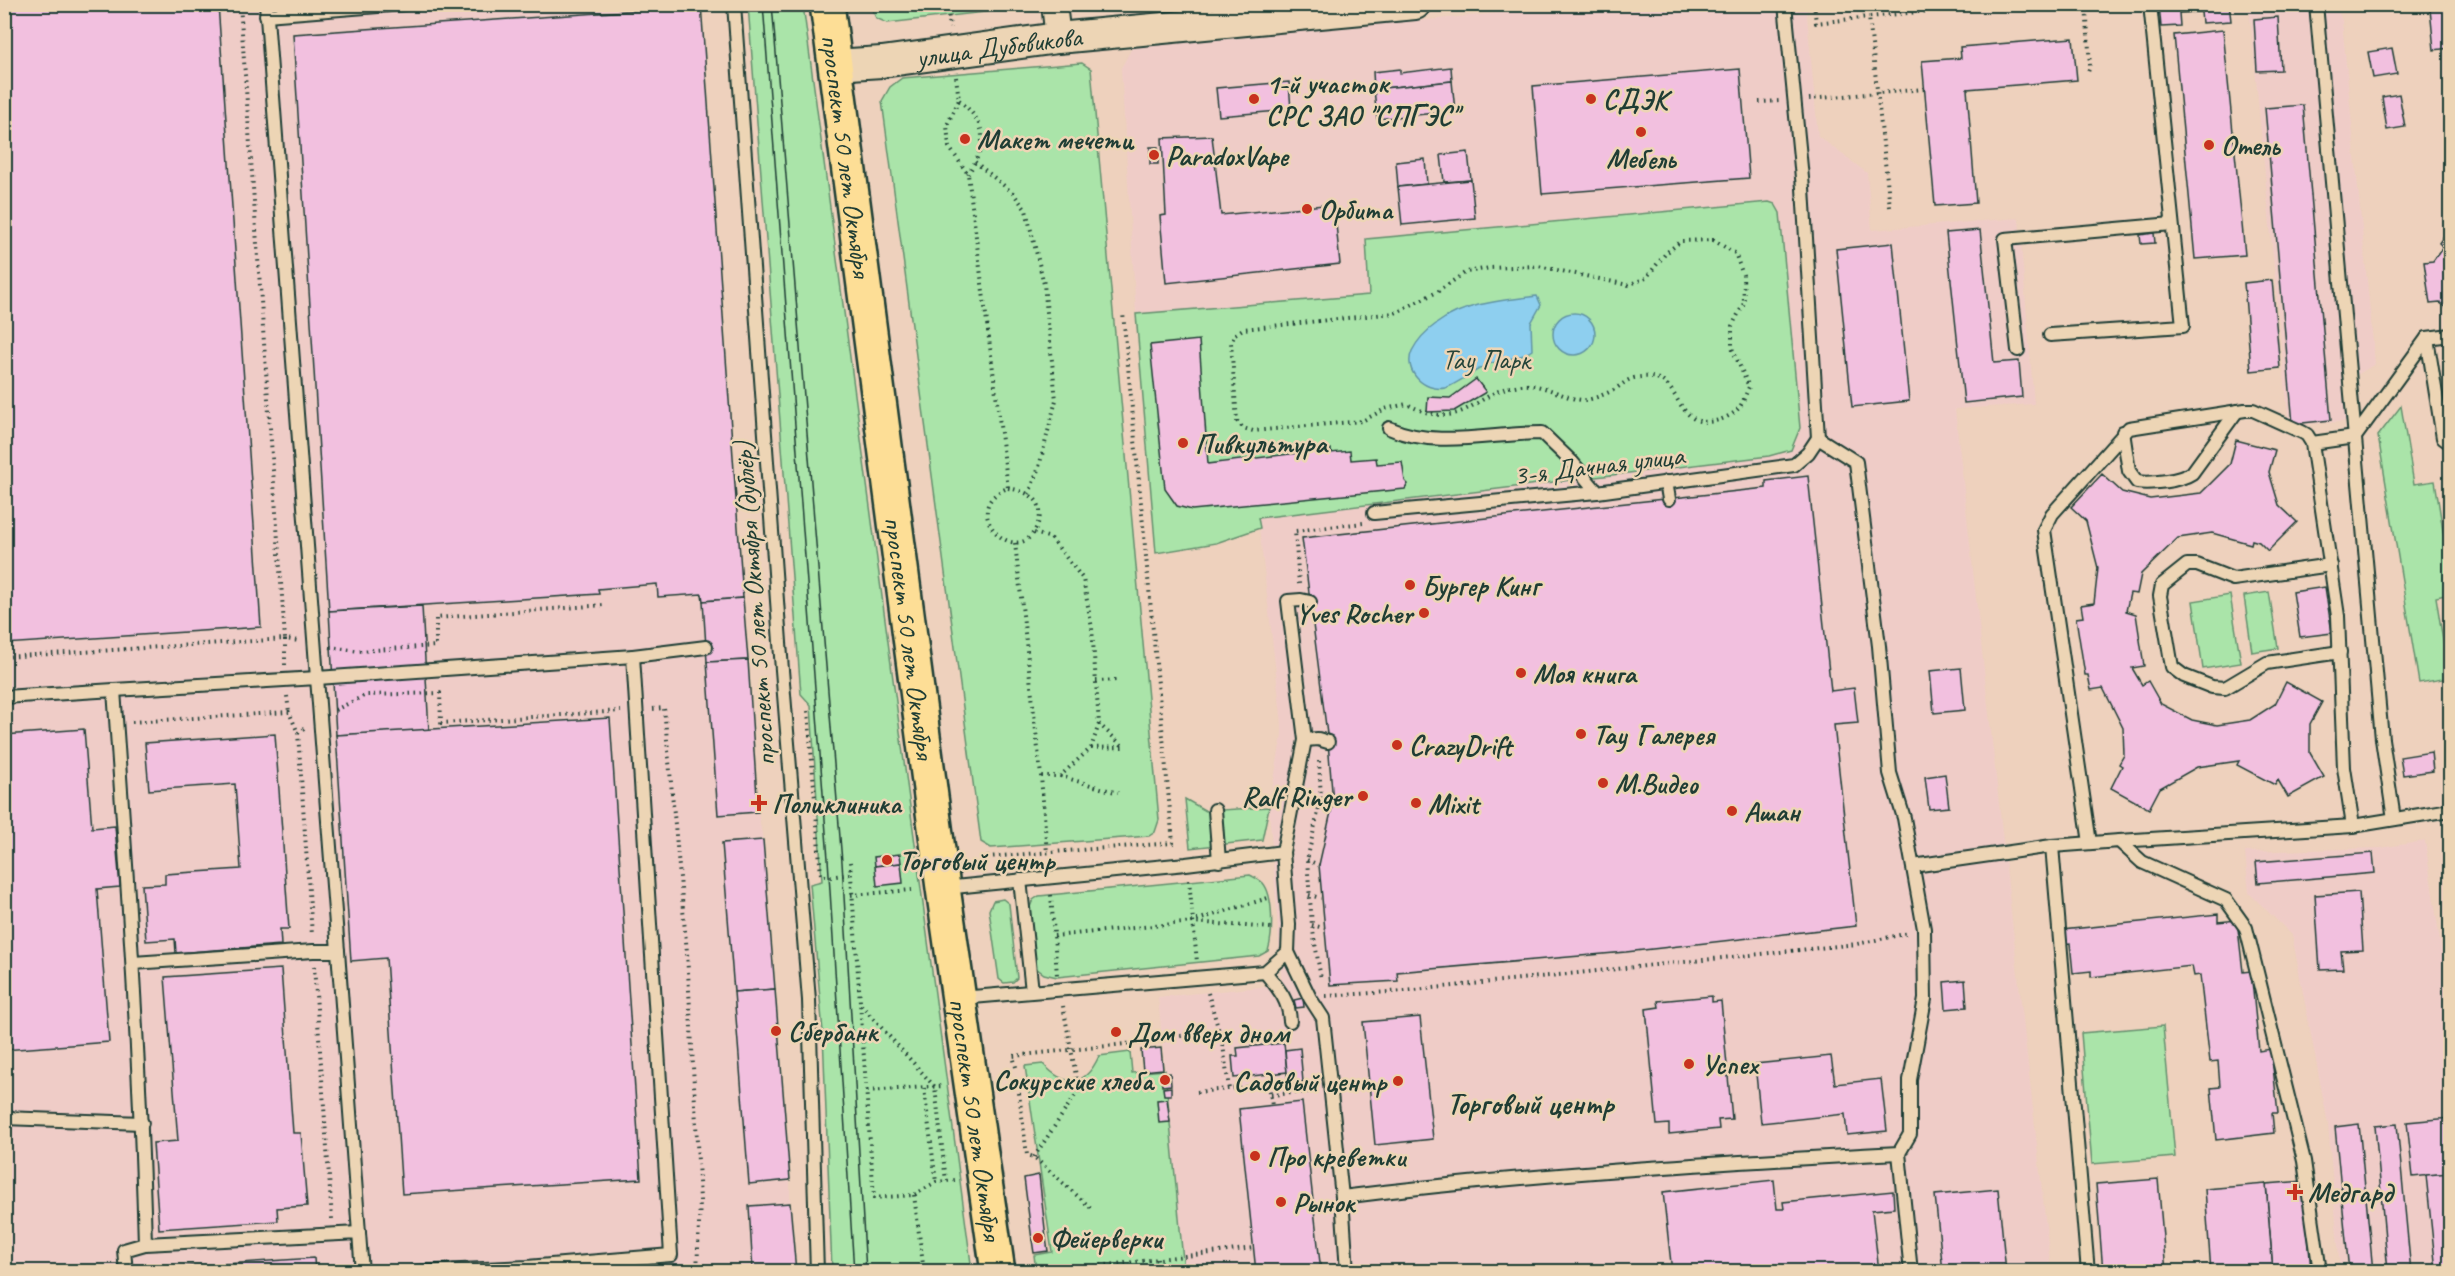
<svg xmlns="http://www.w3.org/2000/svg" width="2455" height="1276" font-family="Caveat,sans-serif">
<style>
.built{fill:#efccc7}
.green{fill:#aae4a9;stroke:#64906e;stroke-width:1.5}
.water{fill:#8ecfef;stroke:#6295a4;stroke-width:1.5}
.building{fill:#f2c0df;stroke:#1f3d34;stroke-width:1.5}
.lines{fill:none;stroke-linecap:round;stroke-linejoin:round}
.service-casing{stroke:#1f3d34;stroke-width:16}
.minor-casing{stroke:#1f3d34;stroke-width:28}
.tertiary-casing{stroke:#1f3d34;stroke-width:34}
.primary-casing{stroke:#1f3d34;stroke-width:38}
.path{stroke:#1f3d34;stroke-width:4;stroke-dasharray:1.5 4.5;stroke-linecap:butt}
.service{stroke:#edd5b5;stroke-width:12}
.minor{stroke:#edd5b5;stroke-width:24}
.tertiary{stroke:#edd5b5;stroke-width:30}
.primary{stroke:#fdde96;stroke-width:33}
.tram{stroke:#1f3d34;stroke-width:1.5}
.poi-dot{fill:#c8321e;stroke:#edd5b5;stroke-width:2}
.labels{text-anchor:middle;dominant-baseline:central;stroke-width:5;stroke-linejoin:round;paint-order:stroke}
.street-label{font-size:28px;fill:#1f3d34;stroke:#edd5b5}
.poi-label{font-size:28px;font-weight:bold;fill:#1f3d34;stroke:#edd5b5;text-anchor:start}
.park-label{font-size:28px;fill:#26453a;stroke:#edd5b5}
.neighbourhood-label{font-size:30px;font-weight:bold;fill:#1f3d34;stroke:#edd5b5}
</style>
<rect width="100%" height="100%" fill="#eed1bd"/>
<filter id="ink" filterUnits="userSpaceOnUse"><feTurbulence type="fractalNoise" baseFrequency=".0167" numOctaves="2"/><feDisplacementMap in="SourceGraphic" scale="12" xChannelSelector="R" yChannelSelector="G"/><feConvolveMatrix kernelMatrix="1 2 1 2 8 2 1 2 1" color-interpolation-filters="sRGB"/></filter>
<g filter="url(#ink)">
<g class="built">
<polygon points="5,5 701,5 748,660 707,663 718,814 758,812 763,840 722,843 749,1183 790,1180 790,1203 749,1206 753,1271 5,1272"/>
<polygon points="1587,5 1806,5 1818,136 1867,173 1872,230 2019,218 2034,404 1955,409 2051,1271 1184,1271 1158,997 1282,985 1269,807 1282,735 1282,724 1258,518 1769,456 1800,428 1780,213 1775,204 1769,202 1366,239 1369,295 1136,314 1121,68 1132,48"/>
<polygon points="2249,5 2336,5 2342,21 2375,364 2347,381 2350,421 2289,426"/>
<polygon points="2425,841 2450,1007 2450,1271 2340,1271 2328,1124 2292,935 2249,893 2245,852 2380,848"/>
</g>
<g class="green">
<polygon points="748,5 803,5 972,1271 832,1271 823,1032 810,884 822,881 811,705 801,694"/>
<polygon points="870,5 870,4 1034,5 1030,7 887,23 876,18"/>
<polygon points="1082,63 1091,69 1159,820 1155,832 1149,836 991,848 981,842 882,101 890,87 902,78"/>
<polygon points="1769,202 1775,204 1780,213 1800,428 1791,450 1769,456 1258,518 1260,528 1216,543 1156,553 1136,314 1369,295 1366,239"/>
<polygon points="2401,406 2414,484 2435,481 2450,574 2450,594 2436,597 2449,678 2419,683 2378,436"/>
<polygon points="2269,592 2278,648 2252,652 2244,596"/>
<polygon points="2230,595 2241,663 2203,669 2193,601"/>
<polygon points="1185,799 1206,811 1269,807 1262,840 1190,848"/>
<path d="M 1250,875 C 1254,877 1260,880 1263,883 C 1274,896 1273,935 1268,951 L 1259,956 L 1057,977 L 1044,974 L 1036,968 L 1029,909 L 1033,900 L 1039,896 Z"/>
<polygon points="1003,899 1009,904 1017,978 1013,982 1004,983 999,979 989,910 993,901"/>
<polygon points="2163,1026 2175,1157 2092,1164 2081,1033"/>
<path d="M 1130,1052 L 1132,1073 L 1165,1070 L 1184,1271 L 1036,1271 L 1034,1255 L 1052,1252 L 1025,1066 L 1043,1064 C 1066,1088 1085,1087 1099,1056 Z"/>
</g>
<g class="water">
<path d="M 1537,296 L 1541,305 L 1531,323 L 1532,350 C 1520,360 1503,358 1489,364 C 1476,369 1455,386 1445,388 C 1424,392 1403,371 1412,351 C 1417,341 1426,331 1436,324 C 1464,303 1503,300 1537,296 Z"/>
<circle cx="1574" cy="334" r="21"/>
</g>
<g class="building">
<polygon points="4,4 218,4 261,627 4,644"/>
<polygon points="656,4 701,4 743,598 703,601 702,594 658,597 657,584 598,589 599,594 329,611 293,34 656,9"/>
<polygon points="2159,4 2229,4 2231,21 2202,23 2201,12 2179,13 2180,26 2161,27"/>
<polygon points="2450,7 2450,48 2434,50 2430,9"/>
<polygon points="2278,17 2281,70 2257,71 2254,19"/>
<polygon points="2223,30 2245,255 2195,259 2174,35"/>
<polygon points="2073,38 2077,80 1967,89 1976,203 1935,206 1922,61 1961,58 1960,47"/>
<polygon points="2392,48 2397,74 2373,78 2368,52"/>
<polygon points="1451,67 1452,81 1374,89 1373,72 1400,69 1400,73"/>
<polygon points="1740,69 1749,178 1542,194 1533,86"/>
<polygon points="1452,81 1455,111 1377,119 1374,89"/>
<polygon points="1289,82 1291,110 1219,116 1216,88"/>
<polygon points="2399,94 2405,127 2387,130 2382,97"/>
<polygon points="2447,101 2450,101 2450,157 2444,124 2450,123"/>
<polygon points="2303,105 2331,420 2293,424 2265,108"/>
<polygon points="1212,136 1221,215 1334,204 1340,264 1166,283 1160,216 1166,215 1162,138"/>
<rect x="1150" y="147" width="8" height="17"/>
<polygon points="1468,152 1471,180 1444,182 1441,155"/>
<polygon points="1425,159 1427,184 1398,187 1396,162"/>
<polygon points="1471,180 1475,218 1402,225 1398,187"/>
<polygon points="2450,227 2450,310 2440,303 2430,304 2424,262 2433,261 2443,247 2439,243"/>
<polygon points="1980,230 1994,363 2019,361 2022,397 1964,403 1946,233"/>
<polygon points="2154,233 2155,243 2141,244 2140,235"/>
<polygon points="1893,243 1909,401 1852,407 1836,249"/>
<polygon points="2272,280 2280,368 2251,371 2244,283"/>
<polygon points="1199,340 1208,464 1331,449 1331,453 1350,451 1351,460 1376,458 1377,464 1402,462 1405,481 1408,484 1405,489 1192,510 1177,506 1165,489 1150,345"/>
<polygon points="1476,379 1486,392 1454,411 1427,412 1428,397 1450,398"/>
<polygon points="2236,440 2275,450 2269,472 2279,505 2297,522 2268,551 2259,542 2252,540 2251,544 2212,533 2178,538 2141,574 2137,594 2130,593 2126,611 2136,614 2144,666 2132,668 2142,685 2148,681 2161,704 2192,720 2217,725 2250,720 2275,704 2286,682 2322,702 2310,724 2310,753 2324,777 2288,797 2278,780 2275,785 2237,765 2239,761 2197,767 2160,788 2149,809 2111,788 2122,766 2119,764 2124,755 2123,728 2103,688 2091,690 2088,675 2085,675 2076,618 2083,617 2081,605 2094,603 2098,568 2086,521 2071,507 2102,474 2122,492 2150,499 2201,493 2230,464"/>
<polygon points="1808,476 1831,691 1854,688 1858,723 1834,725 1856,926 1626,952 1397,972 1398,981 1330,985 1319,865 1333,803 1328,742 1302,538 1766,488 1766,481"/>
<polygon points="2325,587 2332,633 2300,637 2293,592"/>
<polygon points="743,598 748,660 707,662 703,601"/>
<polygon points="422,606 429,731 336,735 329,611"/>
<polygon points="748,660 758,812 718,815 707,662"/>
<polygon points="1961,668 1965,710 1934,713 1930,671"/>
<polygon points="610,718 641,1179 402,1194 386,958 351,961 336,735"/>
<polygon points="84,729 92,828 115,826 120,887 97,889 109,1042 4,1050 4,735"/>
<polygon points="275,734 289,929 280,929 281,945 176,953 175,939 146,941 142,885 165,884 165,874 241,869 235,784 149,790 145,743"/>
<polygon points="2431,752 2433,771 2403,775 2400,757"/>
<polygon points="1945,774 1949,807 1929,809 1925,777"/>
<polygon points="763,840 775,989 734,992 722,843"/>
<polygon points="2373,853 2375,873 2258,883 2256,862"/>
<polygon points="900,854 901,863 875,866 874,857"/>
<polygon points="901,863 903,883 877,886 875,866"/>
<polygon points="2359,892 2363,950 2341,951 2343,969 2320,970 2315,895"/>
<polygon points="2218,914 2218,922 2237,920 2243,972 2251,971 2259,1051 2271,1049 2278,1113 2272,1113 2274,1133 2216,1140 2211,1088 2220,1087 2218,1061 2210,1062 2200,975 2194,976 2192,966 2091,977 2091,971 2073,973 2070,943 2064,944 2062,930"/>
<polygon points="281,969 293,1133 301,1133 307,1206 277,1208 278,1221 159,1229 153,1143 178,1141 165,977"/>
<polygon points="1965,980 1967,1007 1946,1009 1944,982"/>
<polygon points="775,989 790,1180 749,1184 734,992"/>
<polygon points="1712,996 1712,1002 1721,1001 1732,1119 1718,1120 1719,1129 1669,1134 1669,1124 1657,1125 1646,1009 1659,1007 1658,1001"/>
<polygon points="1303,998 1304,1007 1296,1008 1294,1000"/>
<polygon points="1420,1017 1433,1139 1375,1145 1363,1022"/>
<polygon points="1284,1043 1287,1072 1234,1078 1232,1056 1238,1056 1237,1048"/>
<polygon points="1161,1048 1163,1069 1143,1071 1141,1050"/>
<polygon points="1300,1048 1303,1082 1288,1083 1285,1050"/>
<polygon points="1831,1056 1835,1084 1881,1079 1887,1131 1847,1135 1845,1114 1761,1123 1755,1064"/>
<polygon points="1170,1073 1171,1085 1162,1086 1161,1074"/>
<polygon points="1171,1087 1171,1095 1164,1095 1163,1088"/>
<polygon points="1167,1099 1170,1122 1159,1123 1157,1100"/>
<polygon points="1302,1102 1321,1272 1256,1272 1239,1109"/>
<polygon points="2450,1118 2450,1173 2413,1177 2407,1122"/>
<polygon points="2359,1124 2373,1272 2349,1272 2335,1127"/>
<polygon points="2397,1124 2411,1272 2388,1272 2375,1126"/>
<polygon points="2450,1173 2450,1270 2436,1271 2426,1175"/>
<polygon points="1039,1175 1046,1238 1032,1240 1024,1178"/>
<polygon points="2158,1179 2166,1272 2103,1272 2096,1184"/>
<polygon points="1774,1180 1777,1209 1784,1209 1783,1202 1893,1191 1894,1208 1872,1210 1879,1272 1672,1272 1663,1192"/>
<polygon points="2304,1181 2311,1272 2273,1272 2266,1184"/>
<polygon points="2266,1184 2273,1272 2211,1272 2205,1189"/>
<polygon points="1998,1189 2006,1272 1943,1272 1935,1195"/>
<polygon points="790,1203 796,1272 753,1272 749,1206"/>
<polygon points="1046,1238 1048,1251 1034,1253 1032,1240"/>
<polygon points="314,1258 315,1272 138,1272 138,1270"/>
<polygon points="86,1268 87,1272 34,1272"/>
</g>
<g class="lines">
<g class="service-casing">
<g id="service">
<polyline points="266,4 317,678 633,656 671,1255 527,1267 416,1272"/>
<polyline points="734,4 782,670 809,1000 817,1272"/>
<polyline points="1785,4 1803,188 1818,438"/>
<polyline points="2316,4 2382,739 2394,819"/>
<polyline points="266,15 403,4"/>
<polyline points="2050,335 2183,326 2150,4"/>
<polyline points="2427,338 2443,438 2450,443"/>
<polyline points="2018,350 2005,239 2172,224"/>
<path d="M 1389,428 C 1435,449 1492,433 1542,433 L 1573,463 L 1597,492"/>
<path d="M 2123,432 L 2129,471 L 2137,482 C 2151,484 2180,481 2192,473 L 2237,411"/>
<polyline points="2312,443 2355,437 2427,338 2450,335"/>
<polyline points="1666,482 1669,499"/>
<polyline points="1374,513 1597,492 1794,465 1808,453 1818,438"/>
<polyline points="2331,565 2233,579 2197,565 2187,565 2162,585 2160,596 2172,667 2184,676 2212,687 2225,688 2267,663 2340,652"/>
<polyline points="1310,602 1301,600 1288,601 1305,740 1283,852 1289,925 1288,952 1310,998 1323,1018 1342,1197"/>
<polyline points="633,656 706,647"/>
<polyline points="114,690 317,678 338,951"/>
<path d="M 4,697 L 114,690 C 127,875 140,1059 145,1244"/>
<polyline points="1305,740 1318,739 1328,742"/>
<polyline points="1215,810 1219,861"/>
<polyline points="2119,841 2353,826 2450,810"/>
<polyline points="2090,843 2044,530 2052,514 2129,428 2245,410 2253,410 2302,432 2307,435 2312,443 2338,616 2344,768 2353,826"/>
<polyline points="2052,846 2088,1272"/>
<polyline points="1913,866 2052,846 2119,841 2142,862 2226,900 2246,928 2304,1161 2320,1272"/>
<polyline points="1020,880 1032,991"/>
<polyline points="944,888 1186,864 1283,852"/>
<polyline points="133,963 313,951 338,951 359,1233"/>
<path d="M 1265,972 C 1278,988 1289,1000 1290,1021"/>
<polyline points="961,998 1265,972 1288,952"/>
<polyline points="4,1118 142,1123"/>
<polyline points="1899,1153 1911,1272"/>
<polyline points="126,1272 124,1250 145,1244 359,1233 362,1272"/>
<path d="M 1347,1272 L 1342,1197 C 1527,1174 1712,1163 1899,1153 L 1910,1134 L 1910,1080 L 1925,999 L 1924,929 L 1904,818 L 1890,773 L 1879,646 L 1856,462 L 1818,438"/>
</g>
</g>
<g class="minor-casing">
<polyline id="minor" points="1054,4 1058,38"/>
</g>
<g class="tertiary-casing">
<g id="tertiary">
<path id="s1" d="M 834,65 L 882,62 L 1058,38 L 1415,4"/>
</g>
</g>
<g class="primary-casing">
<g id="primary">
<path id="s2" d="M 827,4 L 943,888 L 998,1272"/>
</g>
</g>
<g class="path">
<polyline points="947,4 950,28"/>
<polyline points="1814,4 1816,23 1869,17"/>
<polyline points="2086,4 2090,66 2087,75"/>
<polyline points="956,77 959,100 947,125 949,147 968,174 1008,488"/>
<polyline points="1809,99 1925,89"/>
<path d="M 959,100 C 988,125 988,143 968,174"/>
<polyline points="1759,102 1781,101"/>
<polyline points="975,162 1013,193 1026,210 1044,284 1056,400 1039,467 1029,494"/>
<polyline points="1890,207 1869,17 1997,4"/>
<path d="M 1713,240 L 1735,253 L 1743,275 L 1744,303 L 1732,326 L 1732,348 L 1749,387 C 1746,393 1743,403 1739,408 C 1729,419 1706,427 1693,418 C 1670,402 1676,370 1634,378 C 1626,380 1622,385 1615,389 C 1608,393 1592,400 1584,400 C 1566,400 1545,383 1522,385 C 1474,389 1466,436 1407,404 L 1385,409 L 1362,421 L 1253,431 L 1243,428 L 1237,421 L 1231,343 L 1235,334 L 1243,329 L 1395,313 L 1437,292 L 1466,272 L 1490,268 L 1538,266 L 1628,285 L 1646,278 L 1666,253 L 1681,241 Z"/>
<path d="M 1008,488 C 1032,492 1048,503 1036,528 C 1016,571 955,507 1008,488 Z"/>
<polyline points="1034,533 1051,538 1083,579 1092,628 1099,724 1091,748 1060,776 1041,776"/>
<polyline points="1015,543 1041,776 1047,853"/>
<polyline points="1299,584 1295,531 1363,523"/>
<polyline points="330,647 359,651 436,646 436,618 604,605"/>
<polyline points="4,657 285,639 240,4"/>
<polyline points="285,665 285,639 299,641"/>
<polyline points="1096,681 1118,680"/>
<polyline points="287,696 289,712"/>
<polyline points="653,709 664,708 687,952 700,1200 697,1272"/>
<polyline points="335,710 366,695 440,693 441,723 621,711"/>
<polyline points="808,711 821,875 830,877 850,874"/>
<polyline points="132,722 289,712 298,733 312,935"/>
<polyline points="298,733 305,728"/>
<polyline points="1091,748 1124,747 1099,724"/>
<polyline points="1319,761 1321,799 1307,860 1312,925 1321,979"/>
<polyline points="1060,776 1118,793"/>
<polyline points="987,857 1173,843 1123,313"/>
<polyline points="1307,860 1319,865"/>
<polyline points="850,862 874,1198 914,1195 936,1182 955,1180"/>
<polyline points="1189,880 1197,962"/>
<polyline points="851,895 912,890"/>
<polyline points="1051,895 1057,975"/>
<polyline points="1309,895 1321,898"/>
<polyline points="1197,920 1268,898"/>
<polyline points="1312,925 1324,928"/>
<polyline points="1054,936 1193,922 1272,928"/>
<polyline points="314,966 332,1219"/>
<polyline points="1208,993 1223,1045 1229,1089"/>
<polyline points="1326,996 1405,991 1857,944 1909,933"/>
<polyline points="861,1005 935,1087 946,1181"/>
<polyline points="1063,1006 1077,1081"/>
<polyline points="1016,1067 1013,1056 1163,1040 1190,1034"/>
<polyline points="924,1088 936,1182"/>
<polyline points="867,1091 943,1086"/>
<polyline points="1197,1092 1269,1085 1272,1106"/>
<polyline points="1019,1093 1027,1155 1034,1157 1092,1209"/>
<polyline points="1271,1095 1315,1091"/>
<polyline points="1034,1157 1078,1091"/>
<polyline points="914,1195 924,1272"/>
<polyline points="1157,1259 1158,1272"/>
<polyline points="1047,1272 1254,1248"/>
</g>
<use href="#service" class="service"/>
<use href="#minor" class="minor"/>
<use href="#tertiary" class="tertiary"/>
<use href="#primary" class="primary"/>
<g class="tram">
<polyline points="763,4 828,859 854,1272"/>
<polyline points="772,4 842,862 866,1272"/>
</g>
</g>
</g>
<g class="poi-dot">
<circle cx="1254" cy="99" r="6"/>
<circle cx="1591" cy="99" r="6"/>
<circle cx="1641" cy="132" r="6"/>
<circle cx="965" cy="139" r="6"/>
<circle cx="2209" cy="145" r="6"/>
<circle cx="1154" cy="155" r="6"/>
<circle cx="1307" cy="209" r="6"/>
<circle cx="1183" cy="443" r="6"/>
<circle cx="1410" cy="585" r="6"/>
<circle cx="1424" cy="613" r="6"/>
<circle cx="1521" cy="673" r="6"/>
<circle cx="1581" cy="734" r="6"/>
<circle cx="1397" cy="745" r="6"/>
<circle cx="1603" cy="783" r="6"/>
<circle cx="1363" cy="796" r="6"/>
<path d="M756 794h6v6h6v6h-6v6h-6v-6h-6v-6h6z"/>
<circle cx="1416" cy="803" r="6"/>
<circle cx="1732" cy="811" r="6"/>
<circle cx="887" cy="860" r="6"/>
<circle cx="776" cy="1031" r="6"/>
<circle cx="1116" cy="1032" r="6"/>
<circle cx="1689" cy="1064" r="6"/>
<circle cx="1165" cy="1080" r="6"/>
<circle cx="1398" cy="1081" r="6"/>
<circle cx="1255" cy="1156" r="6"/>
<path d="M2292 1183h6v6h6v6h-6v6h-6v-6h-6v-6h6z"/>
<circle cx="1281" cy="1202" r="6"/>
<circle cx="1038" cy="1238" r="6"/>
</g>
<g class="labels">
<g class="street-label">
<text stroke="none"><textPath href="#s1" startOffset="166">улица Дубовикова</textPath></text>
<text stroke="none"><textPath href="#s2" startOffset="153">проспект 50 лет Октября</textPath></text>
<text transform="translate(1599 465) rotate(-7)">3-я Дачная улица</text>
<text transform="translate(754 604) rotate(-94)">проспект 50 лет Октября (дублёр)</text>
<text stroke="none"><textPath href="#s2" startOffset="639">проспект 50 лет Октября</textPath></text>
<text stroke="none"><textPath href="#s2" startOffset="1125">проспект 50 лет Октября</textPath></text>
</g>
<g class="poi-label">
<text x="1266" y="83">1-й участок<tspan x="1266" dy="32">СРС ЗАО "СПГЭС"</tspan></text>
<text x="1603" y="99">СДЭК</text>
<text x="977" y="139">Макет мечети</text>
<text x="2221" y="145">Отель</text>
<text x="1166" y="155">ParadoxVape</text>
<text x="1641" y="158" text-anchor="middle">Мебель</text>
<text x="1319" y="209">Орбита</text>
<text x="1195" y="443">Пивкультура</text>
<text x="1422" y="585">Бургер Кинг</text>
<text x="1412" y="613" text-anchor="end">Yves Rocher</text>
<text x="1533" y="673">Моя книга</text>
<text x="1593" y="734">Тау Галерея</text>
<text x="1409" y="745">CrazyDrift</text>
<text x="1615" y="783">М.Видео</text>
<text x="1351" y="796" text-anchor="end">Ralf Ringer</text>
<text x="772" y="803">Поликлиника</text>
<text x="1428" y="803">Mixit</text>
<text x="1744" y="811">Ашан</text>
<text x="899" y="860">Торговый центр</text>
<text x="788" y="1031">Сбербанк</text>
<text x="1128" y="1032">Дом вверх дном</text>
<text x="1701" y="1064">Успех</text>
<text x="1153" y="1080" text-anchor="end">Сокурские хлеба</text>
<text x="1386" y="1081" text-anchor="end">Садовый центр</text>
<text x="1267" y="1156">Про креветки</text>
<text x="2308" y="1192">Медгард</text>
<text x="1293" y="1202">Рынок</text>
<text x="1050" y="1238">Фейерверки</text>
</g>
<g class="park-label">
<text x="1486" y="359">Тау Парк</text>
</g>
<g class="neighbourhood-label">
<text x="1530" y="1104">Торговый центр</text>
</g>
</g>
<rect width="2455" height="1276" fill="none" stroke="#edd5b5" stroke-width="24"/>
<rect x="12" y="12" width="2431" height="1252" fill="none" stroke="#1f3d34" stroke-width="2" filter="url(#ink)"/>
</svg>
